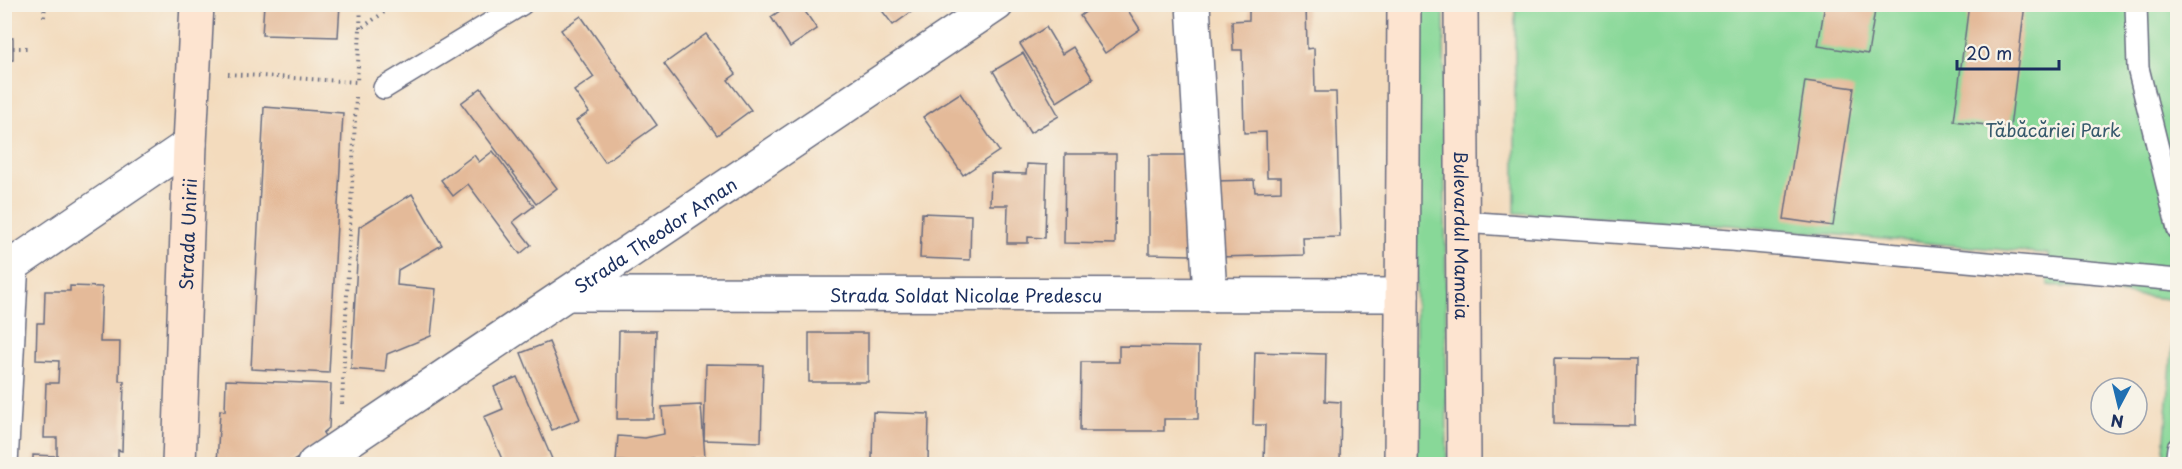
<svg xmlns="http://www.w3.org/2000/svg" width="2182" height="469" font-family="'Playpen Sans',sans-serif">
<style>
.green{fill:#88d898;stroke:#52847b;stroke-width:1.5}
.building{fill:#e4ba99}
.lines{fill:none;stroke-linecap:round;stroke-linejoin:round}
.lane-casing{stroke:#676b7f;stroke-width:24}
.street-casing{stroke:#676b7f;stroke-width:36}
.secondary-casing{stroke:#676b7f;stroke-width:36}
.path{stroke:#676b7f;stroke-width:4;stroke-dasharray:1.5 4.5;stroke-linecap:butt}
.lane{stroke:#fff;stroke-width:21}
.street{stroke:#fff;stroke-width:33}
.secondary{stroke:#fde4d0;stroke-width:33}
.labels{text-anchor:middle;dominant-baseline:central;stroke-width:5;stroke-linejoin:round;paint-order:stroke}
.park-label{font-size:18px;fill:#36596c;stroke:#f7f3e8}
.street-label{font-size:18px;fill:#1b2f5e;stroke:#f7f3e8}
</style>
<rect width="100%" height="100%" fill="#f7f3e8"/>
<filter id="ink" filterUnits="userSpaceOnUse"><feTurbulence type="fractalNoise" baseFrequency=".0167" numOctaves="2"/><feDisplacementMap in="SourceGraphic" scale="12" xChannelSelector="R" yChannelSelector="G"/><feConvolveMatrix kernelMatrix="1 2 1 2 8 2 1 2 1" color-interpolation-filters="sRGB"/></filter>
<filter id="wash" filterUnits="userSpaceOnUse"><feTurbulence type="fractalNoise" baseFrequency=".008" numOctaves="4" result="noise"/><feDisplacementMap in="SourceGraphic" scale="24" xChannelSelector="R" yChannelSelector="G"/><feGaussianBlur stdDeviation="1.35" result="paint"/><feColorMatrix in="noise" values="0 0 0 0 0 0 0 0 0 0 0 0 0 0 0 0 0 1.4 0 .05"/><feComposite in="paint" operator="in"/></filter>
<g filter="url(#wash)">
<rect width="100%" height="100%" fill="#f3dbbd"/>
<g class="green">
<polygon points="1415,5 1444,5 1447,464 1416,464"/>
<polygon points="1515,5 2177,5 2177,464 2163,464 2176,300 2048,285 2049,254 1728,225 1515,213"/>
</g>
<g id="blocks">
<g class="building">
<polygon points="264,4 340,4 338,37 262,35"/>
<polygon points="790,4 800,4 817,29 790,47 771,17"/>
<polygon points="877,4 910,4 914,10 893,25"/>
<polygon points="1097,4 1124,4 1140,29 1105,53 1080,16"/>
<polygon points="1218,4 1306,4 1307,49 1314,48 1315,92 1336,92 1340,237 1303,238 1304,255 1217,257 1215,181 1254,180 1255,192 1281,191 1281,177 1267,177 1266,132 1244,133 1242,50 1233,50 1232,21 1249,20 1249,7 1218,7"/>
<polygon points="1825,4 1876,4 1868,54 1818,46"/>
<polygon points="1969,4 2025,4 2010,128 1954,121"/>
<polygon points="581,16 657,125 605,162 576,121 589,112 574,91 594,77 561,30"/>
<polygon points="1046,27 1062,54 1073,47 1093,79 1057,102 1020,44"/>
<polygon points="706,34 736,74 728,80 751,110 717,135 664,64"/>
<polygon points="4,38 13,38 13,60 4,61"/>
<polygon points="1023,53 1059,116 1030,133 993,71"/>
<polygon points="1805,81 1854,88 1833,226 1784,219"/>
<polygon points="481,88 557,188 536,204 461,103"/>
<polygon points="960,93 999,151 963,175 923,117"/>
<polygon points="264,107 343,113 329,373 251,369"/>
<polygon points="493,151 534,206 513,222 531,245 520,254 468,184 453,196 441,180 474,155 479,162"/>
<polygon points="1065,154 1116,154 1115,244 1064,243"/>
<polygon points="1149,155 1191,155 1191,255 1149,254"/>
<polygon points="1027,164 1047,165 1045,238 1028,237 1028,243 1007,243 1008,205 990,205 991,173 1026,174"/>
<polygon points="412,194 442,245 398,270 397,285 436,289 431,336 387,354 385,372 351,369 359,227"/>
<polygon points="922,213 971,215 970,260 920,258"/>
<polygon points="70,286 102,287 100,342 120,342 119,381 124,381 122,451 118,450 118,464 33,464 33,455 57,456 57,438 44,438 46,383 58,383 59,361 36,360 37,323 44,323 45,291 70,291"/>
<polygon points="619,331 656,331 654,419 617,419"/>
<rect x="809" y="333" width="59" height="49"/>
<polygon points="549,342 580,419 552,430 521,353"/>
<polygon points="1119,346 1199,347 1198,419 1164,419 1164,431 1080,431 1081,362 1119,362"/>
<polygon points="1255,352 1326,354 1325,401 1341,402 1340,464 1264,464 1265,425 1253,425"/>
<polygon points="1554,358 1636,359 1635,425 1554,424"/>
<polygon points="706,364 763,365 761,442 704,440"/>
<polygon points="517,377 552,459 540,464 504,464 484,417 503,409 494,387"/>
<polygon points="226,380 331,384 329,428 323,433 327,439 289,464 217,464 220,410 225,411"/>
<polygon points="701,405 705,457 646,463 616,461 618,436 645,438 664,434 662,407"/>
<polygon points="873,412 929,414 928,463 872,461"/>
</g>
</g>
</g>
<g filter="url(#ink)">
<use href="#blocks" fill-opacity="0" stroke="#676b7f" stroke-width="1.5"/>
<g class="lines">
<g class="lane-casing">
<g id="lane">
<polyline points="2136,4 2138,68 2178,229"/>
<polyline points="384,88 522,4"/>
<polyline points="1462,222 1731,240 2178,280"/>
<polyline points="7,464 18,261"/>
<polyline points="2176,464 2178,448"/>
</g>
</g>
<g class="street-casing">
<g id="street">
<polyline points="1193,4 1210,295"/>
<polyline points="4,271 190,144"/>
<path id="s1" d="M 567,294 L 1402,295"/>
<path id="s2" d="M 314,464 L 997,4"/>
</g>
</g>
<g class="secondary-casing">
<g id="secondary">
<path id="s3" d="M 1461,4 L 1464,464"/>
<path id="s4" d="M 179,464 L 190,144 L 197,4"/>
<polyline points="1401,464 1404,4"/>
</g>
</g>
<g class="path">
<polyline points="44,17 45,4"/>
<polyline points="360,28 361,4"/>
<polyline points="13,48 27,48"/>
<polyline points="228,74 357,82 360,29 396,4"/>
<polyline points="342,404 356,97"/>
</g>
<use href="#lane" class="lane"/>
<use href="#street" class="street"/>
<use href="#secondary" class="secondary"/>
</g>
</g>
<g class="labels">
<g class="park-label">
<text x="2053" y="129">Tăbăcăriei Park</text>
</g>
<g class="street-label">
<text stroke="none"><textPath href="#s4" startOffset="230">Strada Unirii</textPath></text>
<text stroke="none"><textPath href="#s3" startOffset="231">Bulevardul Mamaia</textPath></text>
<text stroke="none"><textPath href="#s2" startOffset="411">Strada Theodor Aman</textPath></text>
<text stroke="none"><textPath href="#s1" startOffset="399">Strada Soldat Nicolae Predescu</textPath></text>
</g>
</g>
<rect width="2182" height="469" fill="none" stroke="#f7f3e8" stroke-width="24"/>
<g transform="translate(2119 406) rotate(187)"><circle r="28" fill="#f7f3e8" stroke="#9fa5b1" stroke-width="1.5"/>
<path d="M0-4.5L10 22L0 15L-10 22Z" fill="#1f6fb2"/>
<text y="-9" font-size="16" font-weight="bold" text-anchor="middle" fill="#1b2f5e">N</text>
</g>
<path d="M1957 60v9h102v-9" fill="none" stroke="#1b2f5e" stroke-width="3"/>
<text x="1966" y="60" font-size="18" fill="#1b2f5e" stroke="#f7f3e8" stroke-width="4.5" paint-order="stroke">20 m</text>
</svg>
